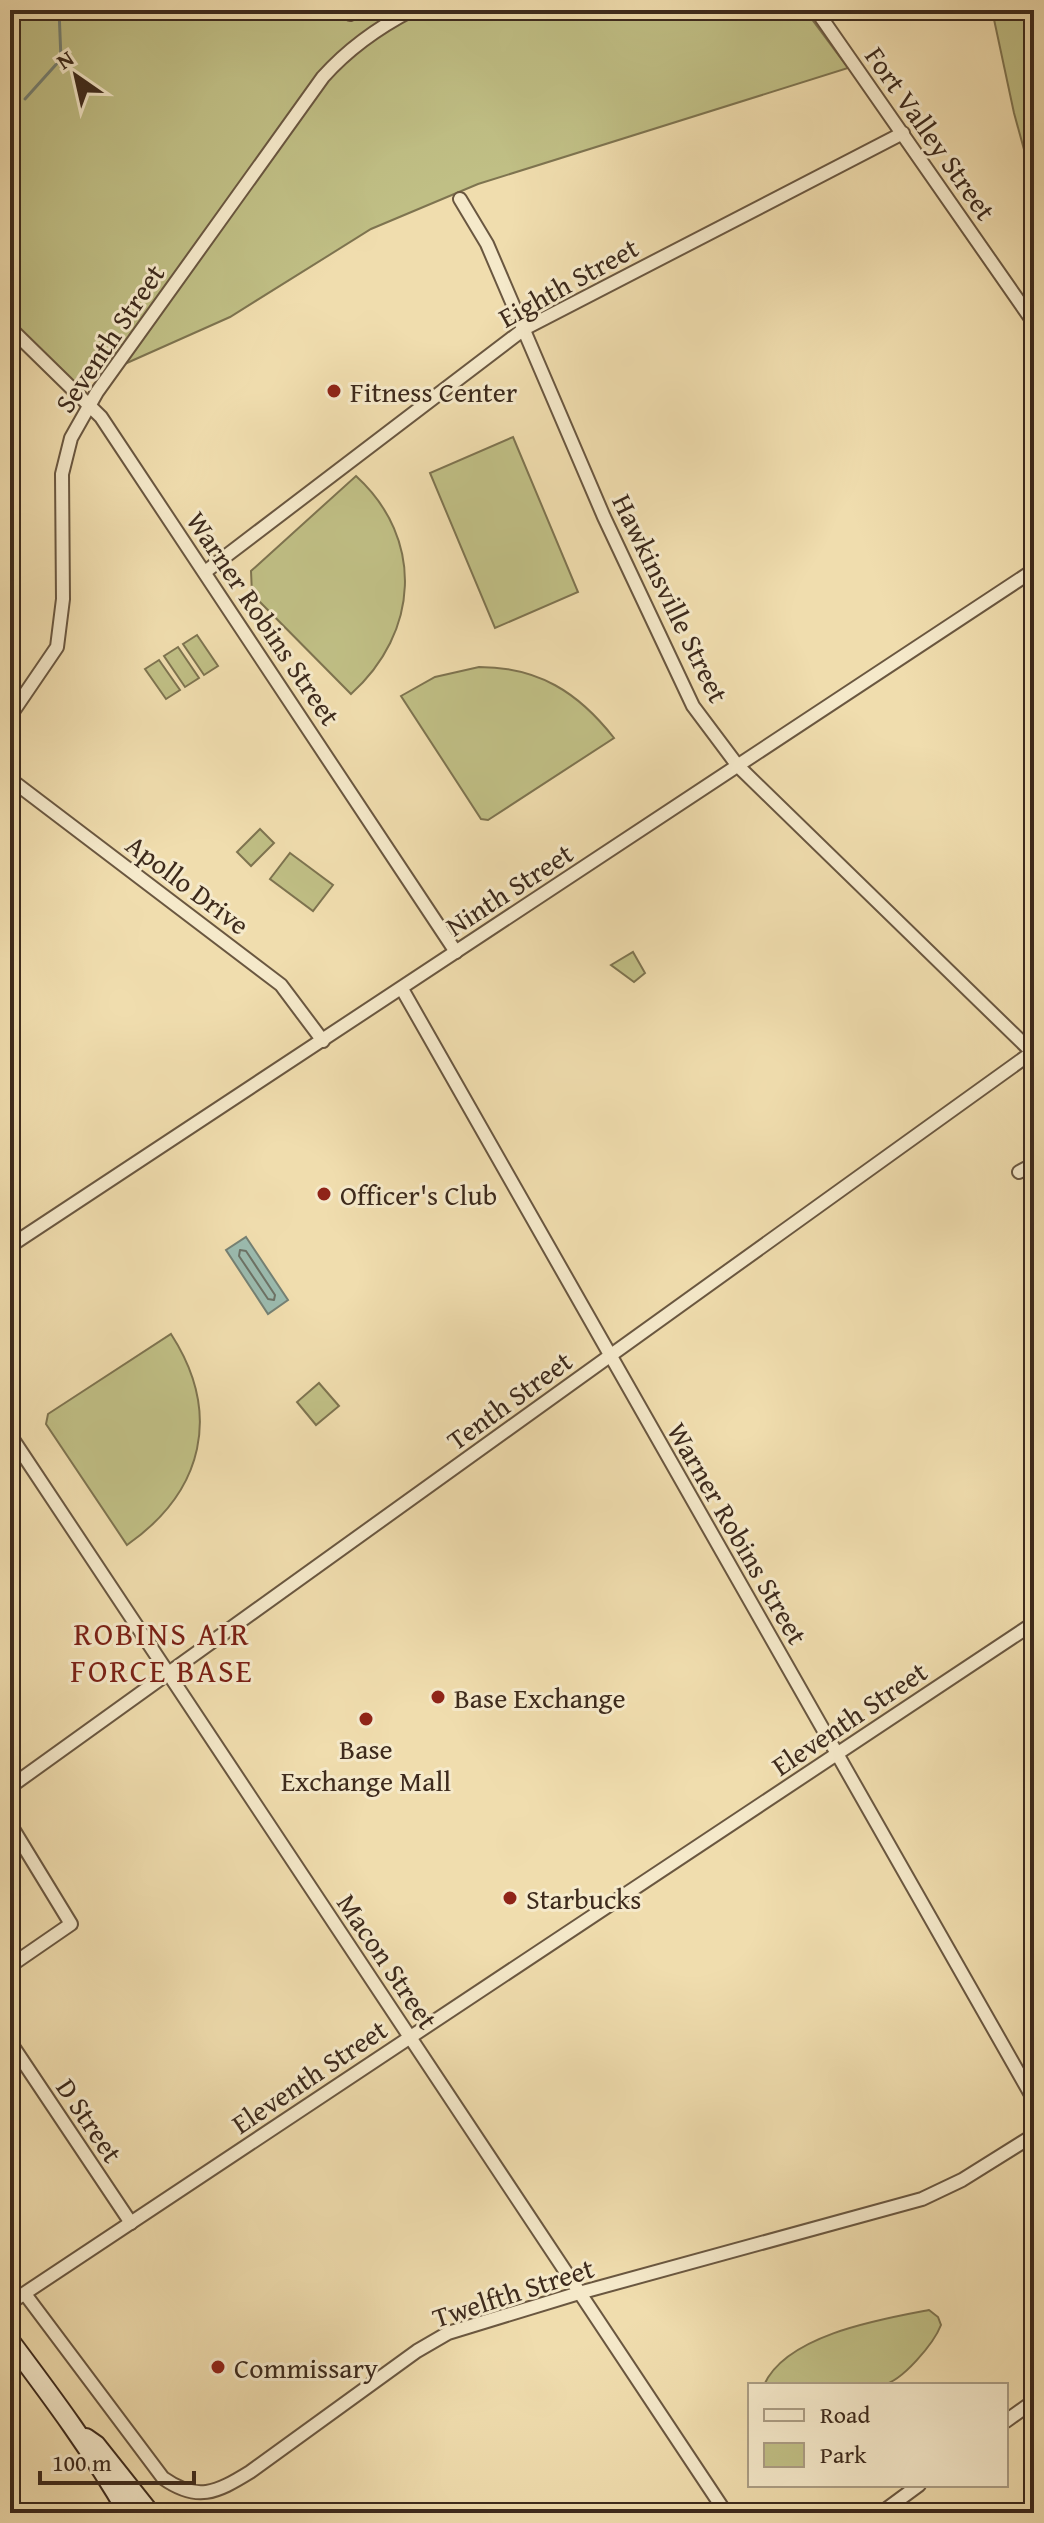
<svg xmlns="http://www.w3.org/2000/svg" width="1044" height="2523" font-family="'Gentium Book Plus',serif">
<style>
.green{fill:#c0bf85;stroke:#7e7450;stroke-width:2}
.water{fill:#9bbbaf;stroke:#758174;stroke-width:2}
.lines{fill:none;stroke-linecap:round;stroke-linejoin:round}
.shore{stroke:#6c7266;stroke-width:2}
.stream{stroke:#758174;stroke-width:3}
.street-casing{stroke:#6a5740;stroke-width:16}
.secondary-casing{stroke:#3d2a1c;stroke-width:22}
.street{stroke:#f5e9ca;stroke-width:12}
.secondary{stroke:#f5e9ca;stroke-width:18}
.poi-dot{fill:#8f2418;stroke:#f5e9ca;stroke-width:3}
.labels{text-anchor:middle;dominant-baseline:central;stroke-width:6;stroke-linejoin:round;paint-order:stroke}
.street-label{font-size:28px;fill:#3d2a1c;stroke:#f5e9ca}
.poi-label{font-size:28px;fill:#3d2a1c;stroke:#f5e9ca;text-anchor:start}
.quarter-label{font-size:32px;letter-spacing:2px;fill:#7a1f14;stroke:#f5e9ca}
</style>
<rect width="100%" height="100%" fill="#f0ddae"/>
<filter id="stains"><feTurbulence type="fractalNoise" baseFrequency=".0025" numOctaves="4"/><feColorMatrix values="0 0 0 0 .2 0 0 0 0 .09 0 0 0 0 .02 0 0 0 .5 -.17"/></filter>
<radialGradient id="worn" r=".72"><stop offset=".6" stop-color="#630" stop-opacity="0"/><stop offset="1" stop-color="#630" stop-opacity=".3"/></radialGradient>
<g class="green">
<polygon points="10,10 403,10 422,13 432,10 805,10 848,68 478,184 371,229 230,317 73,387 10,331"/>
<polygon points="992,10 1034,10 1034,186 1014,113"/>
<polygon points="513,437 578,592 495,628 430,473"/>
<path d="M 356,476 C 425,539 419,633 351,694 L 252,594 L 251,571 Z"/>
<polygon points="197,635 218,666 204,675 183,644"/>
<polygon points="178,647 199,678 185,687 164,656"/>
<polygon points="159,660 180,690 166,699 145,669"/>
<path d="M 479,667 C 538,667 578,692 614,738 L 488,820 L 481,819 L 401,696 L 435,677 Z"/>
<polygon points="260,829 274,843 251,866 237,852"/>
<polygon points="290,853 333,885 313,911 270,879"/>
<polygon points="633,952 645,973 634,982 611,965"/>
<path d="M 171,1334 C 222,1413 204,1491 127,1545 L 46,1424 L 48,1414 Z"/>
<polygon points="319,1383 339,1406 316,1425 297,1402"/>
<path d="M 929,2310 L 938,2317 L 941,2325 C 934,2343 902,2382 882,2385 C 847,2391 800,2385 764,2385 C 786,2335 881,2319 929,2310 Z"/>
</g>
<polygon class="water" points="246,1237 288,1300 268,1314 226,1250"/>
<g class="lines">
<polygon class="shore" points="240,1250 246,1251 275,1295 274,1300 268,1299 239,1256"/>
<polyline class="stream" points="25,99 61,59 59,10"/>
<g class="street-casing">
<g id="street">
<polyline points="348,10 350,14"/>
<polyline points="816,10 1034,323"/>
<polyline points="460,199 487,244 604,517 693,706 738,766 1034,1054"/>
<polyline points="10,328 101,417 456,952"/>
<polyline points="205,572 524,329 903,133"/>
<path d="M 10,716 L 57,647 L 63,599 L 62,474 L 71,438 L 97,392 L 323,77 C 349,48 377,28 412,10"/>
<polyline points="10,779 281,985 323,1041"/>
<polyline points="402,989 1034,2100"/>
<polyline points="1019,1172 1034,1164"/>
<polyline points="10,1246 1034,570"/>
<polyline points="10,1435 726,2513"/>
<polyline points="10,1787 1034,1051"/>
<polyline points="10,1824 71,1924 10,1966"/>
<polyline points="10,2042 131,2223"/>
<path d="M 25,2294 L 163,2478 C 197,2502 216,2493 250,2472 L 417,2351 L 448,2333 L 579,2293 L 922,2199 L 962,2180 L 1034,2135"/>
<polyline points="10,2303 1034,1623"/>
<polyline points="1006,2421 1034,2401"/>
<polyline points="881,2513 919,2485"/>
</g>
</g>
<g class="secondary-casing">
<g id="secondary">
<path d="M 10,2341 C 52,2397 93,2452 128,2513"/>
<polyline points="86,2438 96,2445 150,2513"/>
</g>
</g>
<use href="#street" class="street"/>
<use href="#secondary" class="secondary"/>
</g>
<g class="poi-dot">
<circle cx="334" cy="391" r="8"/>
<circle cx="324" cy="1194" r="8"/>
<circle cx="438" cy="1697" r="8"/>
<circle cx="366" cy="1719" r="8"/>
<circle cx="510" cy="1898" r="8"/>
<circle cx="218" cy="2367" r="8"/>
</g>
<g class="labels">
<g class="street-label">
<text transform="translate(931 133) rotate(55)">Fort Valley Street</text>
<text transform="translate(568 282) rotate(-29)">Eighth Street</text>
<text transform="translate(109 338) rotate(-56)">Seventh Street</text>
<text transform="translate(671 598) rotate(64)">Hawkinsville Street</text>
<text transform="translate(264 618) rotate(56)">Warner Robins Street</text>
<text transform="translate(188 884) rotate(37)">Apollo Drive</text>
<text transform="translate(509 889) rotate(-33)">Ninth Street</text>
<text transform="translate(509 1400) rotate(-36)">Tenth Street</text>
<text transform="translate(738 1533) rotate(60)">Warner Robins Street</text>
<text transform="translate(849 1718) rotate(-34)">Eleventh Street</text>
<text transform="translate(388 1961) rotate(56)">Macon Street</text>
<text transform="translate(309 2076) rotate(-34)">Eleventh Street</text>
<text transform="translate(90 2120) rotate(56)">D Street</text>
<text transform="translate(513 2292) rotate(-18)">Twelfth Street</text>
</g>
<g class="poi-label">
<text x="350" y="391">Fitness Center</text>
<text x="340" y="1194">Officer's Club</text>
<text x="454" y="1697">Base Exchange</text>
<text x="366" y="1748" text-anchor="middle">Base<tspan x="366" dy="32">Exchange Mall</tspan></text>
<text x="526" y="1898">Starbucks</text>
<text x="234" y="2367">Commissary</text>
</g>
<g class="quarter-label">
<text x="162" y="1633">ROBINS AIR<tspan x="162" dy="37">FORCE BASE</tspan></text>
</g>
</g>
<rect width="1044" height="2523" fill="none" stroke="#f0ddae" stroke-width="40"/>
<rect x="12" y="12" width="1020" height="2499" fill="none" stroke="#3d2a1c" stroke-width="4"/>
<rect x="20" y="20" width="1004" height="2483" fill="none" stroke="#3d2a1c" stroke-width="2"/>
<rect x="748" y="2383" width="260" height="104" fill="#f5e9ca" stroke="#ab9d84" stroke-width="2"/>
<rect x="764" y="2409" width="40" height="12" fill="#f5e9ca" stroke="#ab9d84" stroke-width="2"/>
<text x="820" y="2423" font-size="24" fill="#3d2a1c">Road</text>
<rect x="764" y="2443" width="40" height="24" fill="#c0bf85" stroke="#ab9d84" stroke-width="2"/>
<text x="820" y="2463" font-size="24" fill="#3d2a1c">Park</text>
<g transform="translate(76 76) rotate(326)" stroke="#f5e9ca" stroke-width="6" paint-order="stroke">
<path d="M0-6L14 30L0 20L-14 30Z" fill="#3d2a1c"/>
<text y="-12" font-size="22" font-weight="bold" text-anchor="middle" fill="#3d2a1c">N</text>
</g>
<path d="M40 2471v12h154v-12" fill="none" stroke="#3d2a1c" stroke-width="4"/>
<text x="52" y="2471" font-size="24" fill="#3d2a1c" stroke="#f5e9ca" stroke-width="6" paint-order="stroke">100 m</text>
<rect width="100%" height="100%" filter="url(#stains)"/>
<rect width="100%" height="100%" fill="url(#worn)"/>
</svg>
